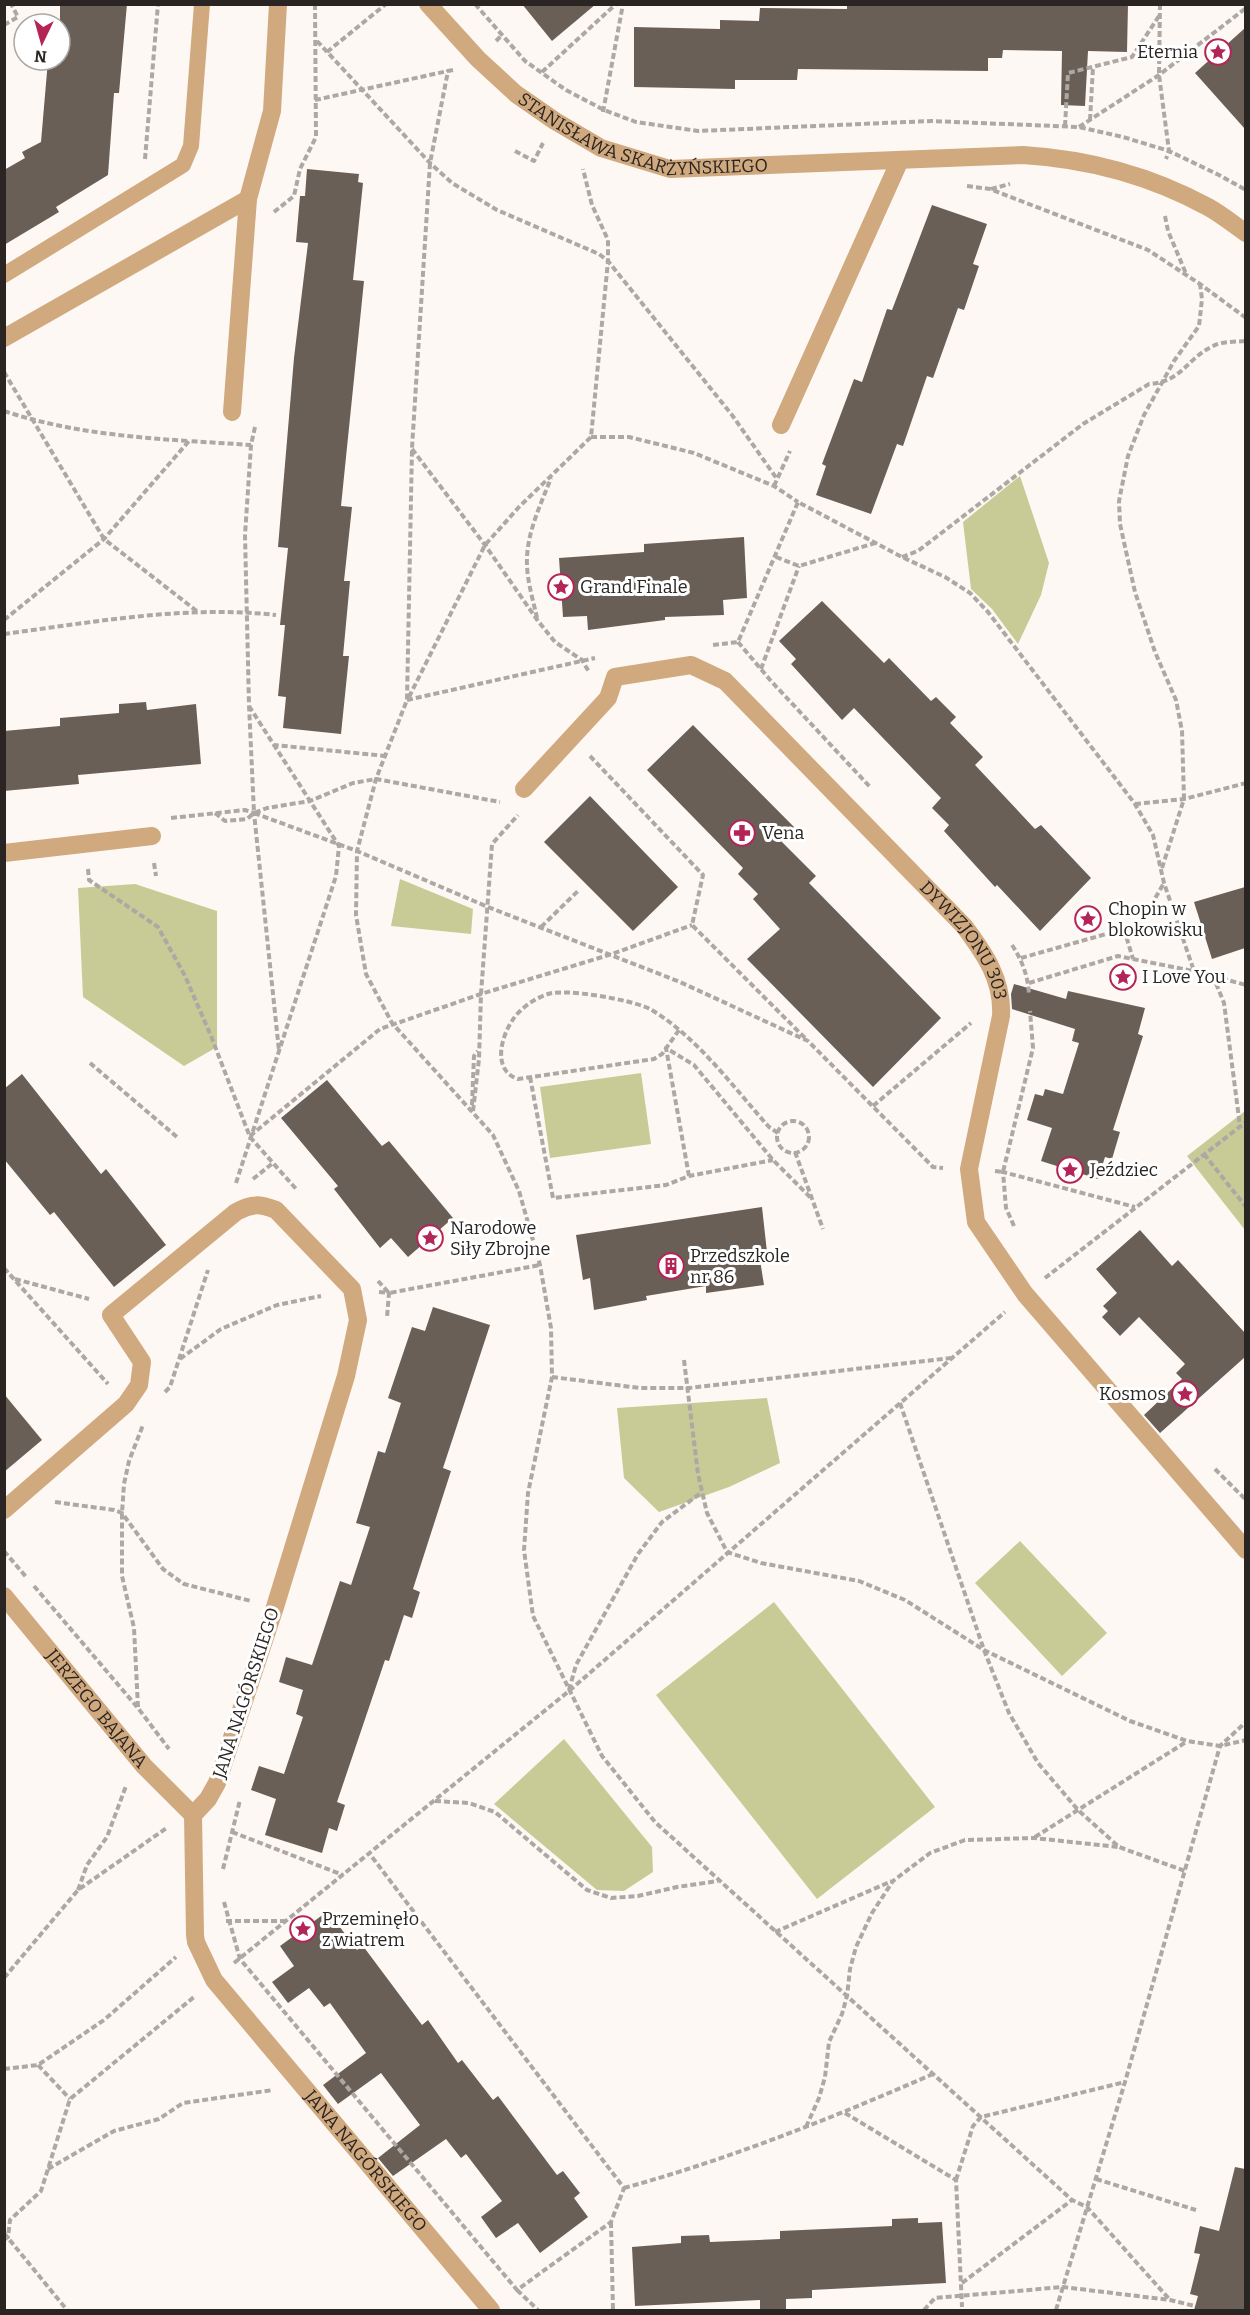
<svg xmlns="http://www.w3.org/2000/svg" width="1250" height="2315" font-family="Bitter,serif">
<style>
.green{fill:#c8cb95}
.building{fill:#695f56}
.lines{fill:none;stroke-linecap:round;stroke-linejoin:round}
.path{stroke:#ada8a4;stroke-width:4;stroke-dasharray:6 3;stroke-linecap:butt}
.service{stroke:#d0a97f;stroke-width:16}
.minor{stroke:#d0a97f;stroke-width:18}
.labels{text-anchor:middle;dominant-baseline:central;stroke-width:6;stroke-linejoin:round;paint-order:stroke}
.poi-label{font-size:18px;fill:#2a2522;stroke:#fff;text-anchor:start}
.street-label{font-size:18px;fill:#2a2522;stroke:#fff}
</style>
<rect width="100%" height="100%" fill="#fef8f4"/>
<g class="green">
<polygon points="1020,476 1049,563 1041,595 1018,644 992,609 971,589 963,522"/>
<polygon points="400,879 473,909 471,934 391,926"/>
<polygon points="135,884 217,911 217,1047 184,1066 83,997 78,888"/>
<polygon points="641,1073 651,1144 550,1158 540,1087"/>
<polygon points="1245,1111 1245,1230 1187,1156"/>
<polygon points="767,1398 780,1463 729,1487 659,1512 624,1478 617,1408"/>
<polygon points="1020,1541 1107,1633 1062,1676 975,1583"/>
<polygon points="774,1602 935,1807 817,1899 656,1695"/>
<polygon points="564,1739 652,1847 653,1872 624,1891 597,1890 494,1804"/>
</g>
<g class="building">
<polygon points="60,4 127,4 119,93 114,93 108,175 56,207 59,212 4,245 4,170 25,158 22,152 41,142 48,60 60,60"/>
<polygon points="522,4 596,4 552,41"/>
<polygon points="847,4 1128,4 1127,52 1088,51 1085,106 1061,105 1062,51 1003,50 1002,58 988,58 988,71 798,69 797,80 735,80 735,89 634,87 634,27 720,29 720,20 759,21 760,8 847,9"/>
<polygon points="1245,28 1245,129 1195,73"/>
<polygon points="307,169 359,174 358,182 363,183 353,280 364,281 341,506 352,507 344,581 350,581 343,656 349,656 341,734 283,728 286,697 278,696 285,625 280,625 288,548 278,547 294,358 308,243 296,242 300,196 305,196"/>
<polygon points="932,205 987,224 973,264 979,266 964,310 958,308 933,378 927,376 903,446 897,444 871,514 816,495 826,466 822,464 854,379 862,382 887,309 892,310"/>
<polygon points="744,537 747,598 723,600 724,615 665,617 665,620 588,630 587,616 563,617 559,558 644,552 644,544"/>
<polygon points="822,601 884,663 889,658 931,701 936,697 956,717 950,723 983,757 975,765 1035,829 1041,825 1091,878 1040,931 997,885 995,887 944,831 949,825 932,808 941,798 854,708 842,720 791,664 796,659 779,641"/>
<polygon points="146,702 147,710 196,704 201,764 78,775 79,784 4,791 4,731 60,726 60,718 119,713 119,704"/>
<polygon points="693,725 796,829 782,842 816,876 809,883 941,1018 873,1087 747,959 780,929 753,899 758,894 738,874 743,868 647,770"/>
<polygon points="590,796 678,887 633,931 544,842"/>
<polygon points="1245,887 1245,948 1212,959 1194,902"/>
<polygon points="1014,984 1066,999 1068,991 1145,1008 1138,1034 1143,1036 1113,1130 1120,1132 1112,1159 1105,1157 1098,1179 1041,1161 1052,1128 1027,1120 1035,1094 1043,1096 1045,1089 1063,1094 1079,1043 1072,1041 1075,1029 1012,1009 1011,994"/>
<polygon points="22,1074 101,1174 106,1169 166,1245 114,1287 54,1212 50,1215 4,1159 4,1089"/>
<polygon points="327,1080 382,1146 389,1141 453,1218 408,1257 391,1238 380,1248 334,1189 338,1186 281,1118"/>
<polygon points="762,1207 767,1252 759,1254 764,1285 706,1293 706,1286 646,1296 647,1300 594,1310 590,1278 583,1280 576,1235"/>
<polygon points="1140,1230 1172,1266 1178,1260 1245,1333 1245,1357 1160,1433 1144,1415 1182,1379 1176,1373 1185,1364 1139,1317 1120,1336 1102,1317 1108,1311 1103,1306 1117,1293 1096,1269"/>
<polygon points="433,1307 490,1325 443,1468 451,1471 413,1589 420,1592 412,1618 404,1615 389,1661 385,1660 337,1802 345,1805 337,1831 329,1828 322,1853 265,1835 276,1799 251,1790 259,1766 284,1774 303,1717 296,1714 303,1690 279,1682 286,1657 312,1665 340,1581 351,1585 370,1527 356,1523 378,1451 385,1453 401,1403 388,1398 412,1327 425,1331"/>
<polygon points="4,1394 42,1440 4,1472"/>
<polygon points="328,1911 357,1950 363,1946 422,2025 428,2020 458,2063 462,2060 493,2100 498,2096 557,2175 563,2171 580,2193 574,2198 588,2217 540,2253 518,2223 496,2238 481,2217 502,2201 466,2154 461,2158 446,2139 393,2176 378,2158 420,2125 381,2073 338,2104 323,2085 366,2053 330,2003 324,2007 309,1988 288,2003 272,1982 294,1966 280,1946"/>
<polygon points="1235,2167 1245,2169 1245,2310 1194,2310 1198,2296 1190,2294 1200,2254 1194,2253 1200,2226 1219,2231"/>
<polygon points="918,2218 918,2223 942,2222 946,2283 812,2290 812,2298 786,2299 786,2310 760,2310 760,2300 635,2306 632,2247 681,2243 681,2236 709,2235 710,2242 780,2239 780,2231 892,2226 892,2219"/>
</g>
<g class="lines">
<g class="path">
<polyline points="475,4 525,61 566,90 604,110 636,122 698,131 931,121 1079,127 1123,137 1169,151 1219,175 1246,190"/>
<polyline points="1160,4 1159,75 1169,151 1166,159"/>
<polyline points="4,25 18,17 11,4"/>
<polyline points="317,41 430,163 452,183 497,210 599,254 608,261 732,415 777,479"/>
<polyline points="496,41 502,35"/>
<polyline points="327,52 386,4"/>
<polyline points="453,70 448,71 430,163 412,448 407,700 376,779 357,851 356,915 366,974 392,1023 493,1135 519,1191 540,1265 551,1328 552,1377 528,1493 524,1550 533,1616 602,1756 655,1822 1072,2200 1087,2207 1170,2300"/>
<polyline points="542,72 616,4"/>
<polyline points="315,100 448,71"/>
<polyline points="603,112 623,4"/>
<polyline points="1090,120 1093,67"/>
<polyline points="1065,126 1068,73 1132,57 1159,16"/>
<polyline points="1079,127 1159,75 1246,8"/>
<polyline points="515,151 534,161 543,143"/>
<polyline points="145,159 158,4"/>
<polyline points="967,186 990,189 1148,250 1200,284 1246,318"/>
<polyline points="991,189 1010,184"/>
<polyline points="274,212 294,196 300,169 316,137 315,4"/>
<polyline points="1165,216 1168,231 1187,276"/>
<polyline points="4,372 104,539 198,612"/>
<path d="M 4,411 C 64,431 127,437 189,441"/>
<polyline points="255,427 251,445 245,535 249,705 254,813 357,851 488,907 680,982 808,1041 933,1167 943,1168"/>
<polyline points="591,437 629,437 694,453 774,486 798,502"/>
<polyline points="412,449 485,545 538,621 555,642 582,660 589,672"/>
<polyline points="774,486 790,451"/>
<polyline points="776,557 799,566 875,543"/>
<path d="M 902,557 L 918,551 L 1083,424 L 1149,384 C 1182,382 1186,359 1213,346 C 1222,341 1235,342 1246,341"/>
<path d="M 537,618 C 533,599 526,578 527,558 C 528,530 541,504 551,478"/>
<polyline points="4,620 104,539 189,441 251,445"/>
<path d="M 4,634 C 95,622 185,605 276,615"/>
<polyline points="738,642 771,681 871,788"/>
<polyline points="713,645 738,642 798,502 902,557 945,577 970,593 988,612 1135,804 1153,835 1164,883 1194,971 1213,976 1224,1003 1240,1126"/>
<polyline points="761,669 799,566"/>
<polyline points="409,697 485,545 519,507 591,437 608,261 608,240 592,205 583,169"/>
<polyline points="407,700 595,658"/>
<polyline points="249,706 274,745 386,756"/>
<polyline points="590,756 703,875 692,925 806,1039"/>
<polyline points="1135,804 1184,799 1246,783"/>
<polyline points="215,813 225,821 247,819 254,813 267,808 310,801 353,783 376,779 500,802"/>
<polyline points="171,818 245,810 254,813 279,1051"/>
<polyline points="154,863 156,876"/>
<polyline points="1162,868 1184,799 1182,731 1176,700 1155,652 1135,592 1120,524 1119,501 1128,456 1144,415 1174,361 1199,326 1202,299 1200,284"/>
<polyline points="88,869 89,880 158,927 185,976 211,1036 250,1137 297,1190"/>
<polyline points="541,927 579,890"/>
<polyline points="1124,929 1133,959"/>
<path d="M 1012,945 C 1022,960 1028,976 1029,994"/>
<polyline points="1021,958 1124,929 1143,919 1164,883"/>
<polyline points="1213,976 1246,985"/>
<polyline points="1029,983 1118,956 1193,971"/>
<path d="M 679,1030 L 662,1054 L 654,1059 L 518,1079 C 493,1071 500,1039 512,1021 C 519,1009 535,998 548,994 C 565,988 631,1000 648,1008 C 694,1033 734,1088 769,1127 L 778,1133"/>
<polyline points="90,1063 177,1137"/>
<polyline points="530,1077 553,1198 666,1185 689,1176 773,1160"/>
<polyline points="472,1105 474,1056 478,1051"/>
<polyline points="873,1106 971,1023"/>
<polyline points="473,1111 479,1059 481,994 492,844 518,815"/>
<circle cx="793" cy="1137" r="16"/>
<polyline points="250,1136 380,1029 481,994 612,954 692,925"/>
<polyline points="795,1152 823,1229"/>
<polyline points="1204,1154 1246,1207"/>
<polyline points="995,1171 1003,1172 1033,1048 1030,1011"/>
<polyline points="689,1176 666,1048 694,1065 773,1160 812,1199"/>
<polyline points="253,1179 273,1163"/>
<polyline points="236,1183 336,876 339,846 274,745"/>
<polyline points="1014,1226 1006,1208 1003,1172 1135,1207"/>
<polyline points="4,1268 108,1384"/>
<polyline points="1045,1278 1246,1122"/>
<polyline points="15,1279 89,1299"/>
<polyline points="378,1281 389,1293 540,1265"/>
<polyline points="379,1292 389,1293 387,1317"/>
<polyline points="180,1359 221,1329 277,1305 321,1296"/>
<polyline points="684,1360 698,1474 707,1513 727,1552 761,1563 859,1581 905,1600 984,1650 1130,1721 1187,1741 1220,1746 1246,1740"/>
<polyline points="552,1377 640,1388 689,1388 951,1358"/>
<polyline points="165,1392 170,1387 208,1270"/>
<polyline points="900,1403 984,1650 1009,1713 1038,1763 1078,1810 1119,1847 1185,1871"/>
<polyline points="1215,1469 1246,1500"/>
<polyline points="55,1502 114,1510 122,1513 163,1569 184,1584 251,1601"/>
<polyline points="4,1551 27,1578"/>
<polyline points="34,1586 138,1708 169,1749"/>
<polyline points="569,1690 576,1665 638,1554 662,1522 702,1492"/>
<polyline points="138,1707 134,1628 122,1576 122,1513 124,1484 129,1461 143,1425"/>
<polyline points="435,1801 469,1803 495,1812 587,1890 611,1898 638,1896 677,1887 718,1881"/>
<polyline points="232,1832 343,1875"/>
<polyline points="1035,1837 1186,1742"/>
<polyline points="223,1869 240,1800"/>
<polyline points="78,1890 87,1865 107,1837 126,1786"/>
<polyline points="224,1902 240,1959 517,2290 611,2222 624,2188 369,1853"/>
<polyline points="226,1921 287,1921"/>
<polyline points="775,1932 892,1881"/>
<polyline points="234,1963 569,1691 1005,1312"/>
<polyline points="4,1978 78,1890 168,1827"/>
<polyline points="38,2065 70,2099"/>
<polyline points="4,2069 38,2065 104,2020 176,1957"/>
<polyline points="845,2113 956,2180 962,2307"/>
<polyline points="806,2127 819,2098 825,2077 829,2042 842,2014 847,1996 850,1969 856,1947 872,1913 893,1881 930,1853 965,1840 1034,1838 1118,1847"/>
<polyline points="48,2169 114,2131 159,2119 183,2103 273,2090"/>
<polyline points="1096,2179 1196,2210"/>
<polyline points="956,2180 973,2126 981,2117 1125,2082"/>
<path d="M 624,2188 C 730,2159 832,2118 933,2074"/>
<polyline points="611,2222 613,2310"/>
<polyline points="4,2233 67,2310"/>
<polyline points="4,2240 8,2237 10,2220 41,2191 70,2099 194,1997"/>
<polyline points="962,2283 1072,2200"/>
<polyline points="517,2290 538,2310"/>
<polyline points="924,2310 935,2298 1063,2287 1170,2300 1195,2306"/>
<polyline points="1056,2310 1125,2082 1220,1746 1246,1722"/>
</g>
<polyline class="service" points="4,275 183,165 191,146 202,4"/>
<g class="minor">
<path id="s1" d="M 428,4 L 478,59 L 516,94 L 555,121 L 601,148 L 670,169 L 1023,155 C 1088,159 1151,176 1208,207 C 1221,214 1233,224 1246,233"/>
<polyline points="4,338 248,199"/>
<polyline points="232,412 248,199 272,111 278,4"/>
<polyline points="781,425 900,160"/>
<path id="s2" d="M 524,789 L 608,698 L 615,677 L 691,665 L 725,681 L 964,926 C 985,954 1003,980 1001,1016 L 969,1169 L 976,1222 L 1025,1294 L 1246,1550"/>
<polyline points="4,853 152,836"/>
<path id="s3" d="M 4,1510 L 126,1404 L 139,1385 L 142,1362 L 111,1315 L 236,1212 C 252,1203 260,1204 276,1210 L 352,1289 L 358,1320 L 346,1376 L 275,1607 L 217,1783 L 208,1799 L 193,1815 L 195,1935 L 196,1942 L 214,1980 L 491,2310"/>
<path id="s4" d="M 4,1596 L 144,1766 L 193,1815"/>
</g>
</g>
<defs>
<g id="sight-ring" transform="scale(1.35)"><circle r="9.5" fill="#fff" stroke="#b42557" stroke-width="1.5"/><path d="M0-6L1.8-2.2L6-1.7L2.9 1.2L3.7 5.4L0 3.3L-3.7 5.4L-2.9 1.2L-6-1.7L-1.8-2.2Z" fill="#b42557"/></g>
<g id="pharmacy-ring" transform="scale(1.35)"><circle r="9.5" fill="#fff" stroke="#b42557" stroke-width="1.5"/><path d="M-2-6h4v4h4v4h-4v4h-4v-4h-4v-4h4Z" fill="#b42557"/></g>
<g id="building-ring" transform="scale(1.35)"><circle r="9.5" fill="#fff" stroke="#b42557" stroke-width="1.5"/><path d="M-4-6H4V6H1V3H-1V6H-4ZM-2.5-4.3h1.7v1.8h-1.7ZM.8-4.3h1.7v1.8H.8ZM-2.5-1h1.7V.8h-1.7ZM.8-1h1.7V.8H.8Z" fill="#b42557"/></g>
</defs>
<g fill-rule="evenodd">
<use href="#sight-ring" x="1218" y="52"/>
<use href="#sight-ring" x="561" y="587"/>
<use href="#pharmacy-ring" x="742" y="833"/>
<use href="#sight-ring" x="1088" y="919"/>
<use href="#sight-ring" x="1123" y="977"/>
<use href="#sight-ring" x="1070" y="1170"/>
<use href="#sight-ring" x="430" y="1238"/>
<use href="#building-ring" x="671" y="1266"/>
<use href="#sight-ring" x="1185" y="1394"/>
<use href="#sight-ring" x="303" y="1929"/>
</g>
<g class="labels">
<g class="poi-label">
<text x="1198" y="52" text-anchor="end">Eternia</text>
<text x="580" y="587">Grand Finale</text>
<text x="762" y="833">Vena</text>
<text x="1108" y="909">Chopin w<tspan x="1108" dy="21">blokowisku</tspan></text>
<text x="1142" y="977">I Love You</text>
<text x="1090" y="1170">Jeździec</text>
<text x="450" y="1228">Narodowe<tspan x="450" dy="21">Siły Zbrojne</tspan></text>
<text x="690" y="1256">Przedszkole<tspan x="690" dy="21">nr 86</tspan></text>
<text x="1166" y="1394" text-anchor="end">Kosmos</text>
<text x="322" y="1919">Przeminęło<tspan x="322" dy="21">z wiatrem</tspan></text>
</g>
<g class="street-label">
<text stroke="none"><textPath href="#s1" startOffset="264">STANISŁAWA SKARŻYŃSKIEGO</textPath></text>
<text stroke="none"><textPath href="#s2" startOffset="615">DYWIZJONU 303</textPath></text>
<text transform="translate(246 1693) rotate(-72)">JANA NAGÓRSKIEGO</text>
<text stroke="none"><textPath href="#s4" startOffset="146">JERZEGO BAJANA</textPath></text>
<text stroke="none"><textPath href="#s3" startOffset="1539">JANA NAGÓRSKIEGO</textPath></text>
</g>
</g>
<rect width="1250" height="2315" fill="none" stroke="#2a2522" stroke-width="12"/>
<g transform="translate(42 42) rotate(185)"><circle r="28" fill="#ffffff" stroke="#aaa8a7" stroke-width="1.5"/>
<path d="M0-4.5L10 22L0 15L-10 22Z" fill="#b42557"/>
<text y="-9" font-size="16" font-weight="bold" text-anchor="middle" fill="#2a2522">N</text>
</g>
</svg>
